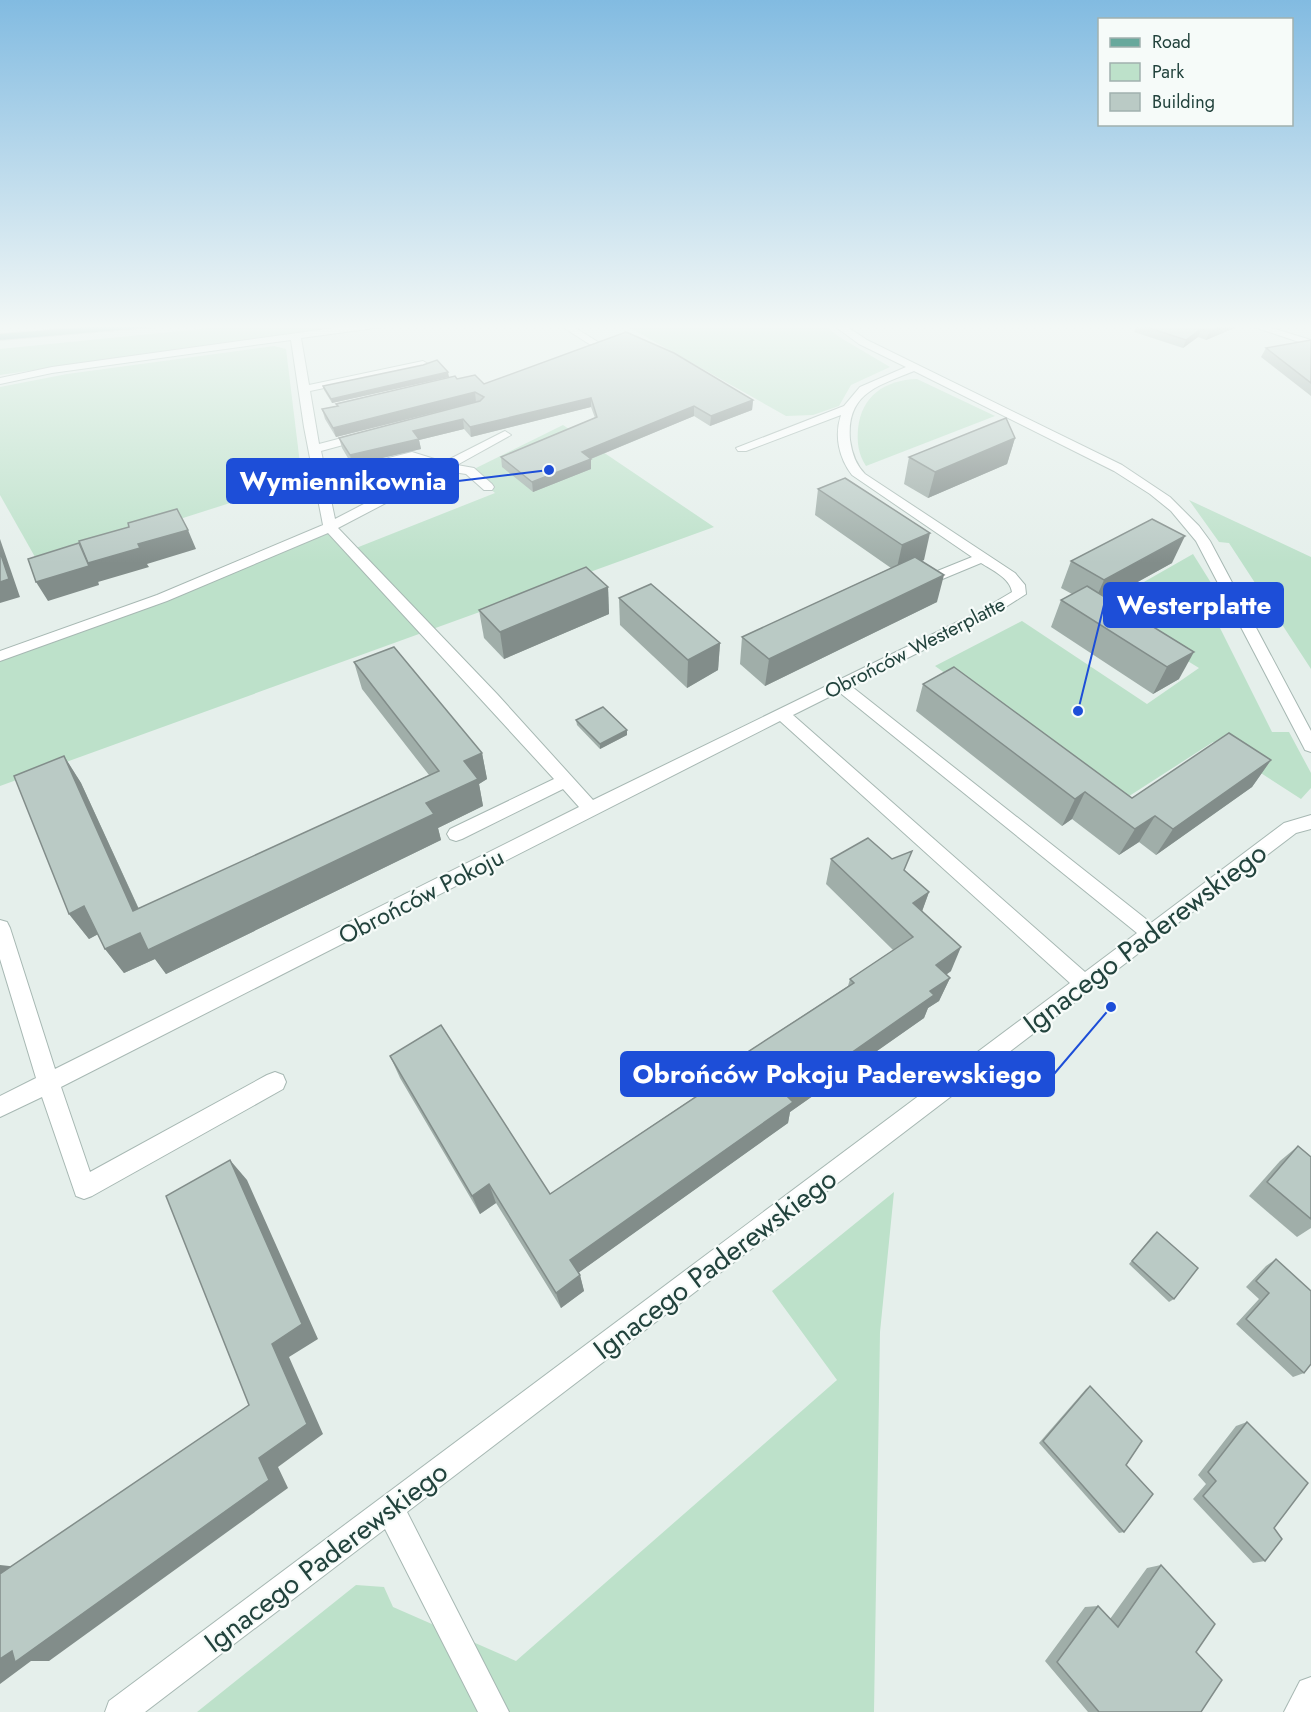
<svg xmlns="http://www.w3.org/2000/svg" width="1311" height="1712" font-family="Jost,sans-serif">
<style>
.green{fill:#bde1ca}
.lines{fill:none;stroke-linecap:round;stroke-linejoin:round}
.minor-casing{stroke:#a7b8b3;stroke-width:2}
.major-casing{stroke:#c1cac9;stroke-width:2}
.minor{fill:#fff;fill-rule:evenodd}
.major{fill:#67a89c;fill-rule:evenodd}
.wall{fill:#a0aea9}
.shaded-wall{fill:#828d8a}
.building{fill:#bacac5;stroke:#828d8a;stroke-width:1.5}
.labels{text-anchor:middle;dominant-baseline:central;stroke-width:4.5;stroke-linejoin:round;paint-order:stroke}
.far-street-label{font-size:20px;fill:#22433d;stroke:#f6fbf9}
.street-label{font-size:24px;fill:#22433d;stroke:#f6fbf9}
.near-street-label{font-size:28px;fill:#22433d;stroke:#f6fbf9}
.leader{fill:none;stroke:#1d4ed8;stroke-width:2}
.callout-dot{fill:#1d4ed8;stroke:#f6fbf9;stroke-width:2}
.callout{fill:#1d4ed8;stroke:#1d4ed8;stroke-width:2}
.callout-label{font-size:26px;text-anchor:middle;font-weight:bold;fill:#fff}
</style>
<rect width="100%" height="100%" fill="#e5efeb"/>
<g class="green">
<polygon points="250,324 355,324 0,375 0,349"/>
<polygon points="623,324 822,324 841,338 890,367 851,385 839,406 813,415 786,416"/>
<polygon points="274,346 286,349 302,480 39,564 0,495 0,387 67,374"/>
<path d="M 917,379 L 995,416 L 866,466 C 858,454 857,442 858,429 C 861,396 885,380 917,379 Z"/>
<polygon points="563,425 714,527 0,786 0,656 79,629 330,527 351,550 495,493 470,471"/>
<polygon points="1189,500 1311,557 1311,669 1229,543 1219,542"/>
<polygon points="1193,554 1218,594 1203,594 1272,732 1289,732 1311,773 1311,788 1301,799 1213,742 1123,800 935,666 1022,621 1147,704 1199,668 1100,607"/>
<polygon points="894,1192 880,1332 874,1712 197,1712 356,1585 384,1587 393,1607 516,1661 837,1380 772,1291"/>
</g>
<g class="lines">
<g class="minor-casing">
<g id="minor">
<path d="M 363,324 L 387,324 L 382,327 L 301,338 L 309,385 L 423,361 L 428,364 L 423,367 L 310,391 L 319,444 L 365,432 L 371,436 L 369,438 L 321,451 L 326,474 L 412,452 L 444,462 L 501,433 L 505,431 L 511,435 L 457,465 L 474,468 L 492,484 L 494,487 L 492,490 L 484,490 L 466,474 L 447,471 L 338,528 L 497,694 L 593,800 L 980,611 L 1012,592 C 1010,578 992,570 981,563 L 940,580 L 930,580 L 928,577 L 930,574 L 972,557 L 852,475 C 839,458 834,436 841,415 L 746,451 L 738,451 L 736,448 L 844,406 L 860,387 L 906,367 L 859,344 L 832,324 L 843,324 L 867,340 L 1122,465 L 1170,497 L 1199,526 L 1210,541 L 1311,731 L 1311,752 L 1305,750 L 1303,746 L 1196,541 L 1171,511 L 1150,494 L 1114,471 L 914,371 C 878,386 846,393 850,440 C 852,454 856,465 865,474 L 1015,573 L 1025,585 L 1026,594 L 990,617 L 851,686 L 1151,923 L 1284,823 L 1311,815 L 1311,829 L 1296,833 L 407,1512 L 509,1712 L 478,1712 L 385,1529 L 145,1712 L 105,1712 L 109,1701 L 1070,983 L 780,721 L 61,1087 L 90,1172 L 267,1075 L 275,1072 L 283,1075 L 286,1082 L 283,1089 L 92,1196 L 84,1199 L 76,1196 L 42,1097 L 0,1117 L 0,1096 L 36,1078 L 0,959 L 0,920 L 7,922 L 10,928 L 55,1069 L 579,807 L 563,789 L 462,839 L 456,841 L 450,839 L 447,834 L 450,829 L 554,779 L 328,533 L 167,601 L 0,661 L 0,651 L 157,595 L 323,525 L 304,427 L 291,340 L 52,373 L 0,384 L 0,378 L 52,367 ZM 412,460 L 435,467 L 335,519 L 327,481 ZM 839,692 L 1137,933 L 1085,972 L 793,715 Z"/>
<polygon points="558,324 569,324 606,347 597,349"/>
<polygon points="1245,324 1259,324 1311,340 1311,346"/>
<polygon points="1311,1677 1311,1712 1284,1712 1300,1681"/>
</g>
</g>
<g class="major-casing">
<polygon id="major" points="123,324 159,324 154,327 0,340 0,334"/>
</g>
<use href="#minor" class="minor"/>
<use href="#major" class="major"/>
</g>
<g class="wall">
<polygon points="1137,324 1244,324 1206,340 1198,337 1183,348 1134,332"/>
<polygon points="1311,340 1311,396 1261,357 1266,348"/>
<polygon points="449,377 332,403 324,390 323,386"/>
<polygon points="457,379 484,384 753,400 752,410 710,426 694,416 591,459 591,469 533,492 502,467 501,457 595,418 591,407 471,437 464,429 419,440 421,449 352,465 342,448 339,438 477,402 336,437 325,419 322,409 337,406 336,404"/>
<polygon points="1015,438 1007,464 928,498 904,484 909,457"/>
<polygon points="818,489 924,560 921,561 937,602 765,686 740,664 742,637 891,568 815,515"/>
<polygon points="1071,561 1172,563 1107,599 1179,679 1153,694 1051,627 1061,600 1072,594 1061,588"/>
<polygon points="608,587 609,614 504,659 484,638 479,610"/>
<polygon points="619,598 720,643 718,670 687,688 620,625"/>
<polygon points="354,662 482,753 487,779 479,784 483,806 438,828 441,840 166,974 155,959 124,973 105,949 98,934 89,939 69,914 64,756 81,783 139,909 429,775 362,689"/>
<polygon points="923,684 1132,798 1271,760 1252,787 1156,855 1139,842 1119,855 1072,819 1062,826 916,711"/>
<polygon points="576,720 627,730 627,735 600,749 577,725"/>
<polygon points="831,859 905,871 929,892 922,911 951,971 946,975 950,978 939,1001 928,1008 924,1018 790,1112 788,1123 579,1272 584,1291 561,1308 496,1203 480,1214 400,1078 390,1056 550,1194 702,1092 703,1081 848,986 850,979 893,950 826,884"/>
<polygon points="1298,1146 1311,1157 1311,1228 1297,1237 1249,1196 1280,1161"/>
<polygon points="1157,1232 1174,1299 1169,1302 1129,1264 1153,1235"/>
<polygon points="1276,1259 1304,1373 1293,1377 1236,1324 1259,1299 1246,1287 1266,1266"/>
<polygon points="1090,1386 1126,1465 1124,1532 1119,1533 1039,1443 1086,1389"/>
<polygon points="1247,1422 1274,1528 1265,1561 1253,1563 1193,1499 1206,1484 1198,1475 1236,1426"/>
<polygon points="1161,1565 1196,1652 1201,1712 1088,1712 1045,1661 1085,1607 1098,1606 1110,1619 1147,1568"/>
</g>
<g class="shaded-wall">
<polygon points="1229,324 1244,324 1206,340 1210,331"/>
<polygon points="1201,329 1198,337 1183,348 1186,340"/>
<polygon points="448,372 449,377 332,403 331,399"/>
<polygon points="475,392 476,402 336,437 333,428"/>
<polygon points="591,398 591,407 471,437 470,427"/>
<polygon points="753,400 752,410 710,426 711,416"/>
<polygon points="694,406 694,416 583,462 591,459 591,469 533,492 532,482 582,452"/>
<polygon points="463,419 464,429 419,440 421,449 352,465 350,455 413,431"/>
<polygon points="1015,438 1007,464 928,498 935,472"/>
<polygon points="188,530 196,549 147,564 149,567 98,582 98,581 99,585 48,601 36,582 79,543"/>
<polygon points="930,533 924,560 896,572 902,545"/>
<polygon points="1185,536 1172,563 1092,607 1104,580"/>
<polygon points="0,539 20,597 0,603"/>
<polygon points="944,575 937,602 765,686 769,659"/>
<polygon points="608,587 609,614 504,659 500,632"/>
<polygon points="720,643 718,670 687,688 688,660"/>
<polygon points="1194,652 1179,679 1153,694 1167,667"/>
<polygon points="627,730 627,735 600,749 600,744"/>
<polygon points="482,753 487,779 479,784 483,806 438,828 441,840 166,974 155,959 124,973 105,949 426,803 464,761"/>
<polygon points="64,756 81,783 151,936 133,911"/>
<polygon points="1271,760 1252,787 1156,855 1173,829"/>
<polygon points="1085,792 1072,819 1062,826 1075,799"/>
<polygon points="1155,816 1139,842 1119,855 1135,829"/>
<polygon points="929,892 920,917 913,903"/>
<polygon points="84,906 104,931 89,939 69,914"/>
<polygon points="961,947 951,971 926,989 936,965"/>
<polygon points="950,978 939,1001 928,1008 924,1018 790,1112 788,1123 574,1276 570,1260 930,991"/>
<polygon points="230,1160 247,1180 318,1339 289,1357 323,1434 278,1467 288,1488 49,1661 31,1661 0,1684 0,1659 259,1458 272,1344"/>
<polygon points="489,1184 496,1203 480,1214 472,1196"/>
<polygon points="580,1275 584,1291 561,1308 556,1293"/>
<polygon points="0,1565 28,1568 0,1577"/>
</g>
<g class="building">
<polygon points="1137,324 1229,324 1210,331 1201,329 1186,340"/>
<polygon points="626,332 674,353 753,400 711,416 694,406 582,452 591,459 532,482 501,457 597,417 591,398 470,427 463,419 413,431 419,439 350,455 339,438 480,401 484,397 475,392 333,428 322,409 338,406 336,404 455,376 457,379 475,375 484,384"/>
<polygon points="1311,340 1311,383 1266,348"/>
<polygon points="437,360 448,372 331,399 323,386 423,365"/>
<polygon points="1006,418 1015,438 935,472 909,457"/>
<polygon points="845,478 930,533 902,545 818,489"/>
<polygon points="177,509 188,530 138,544 140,548 88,563 79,541 129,527 128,523"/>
<polygon points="1152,519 1185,536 1104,580 1071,561"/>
<polygon points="79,543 89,566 36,582 28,559"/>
<polygon points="0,552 9,579 0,582"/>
<polygon points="915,557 944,575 769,659 742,637"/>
<polygon points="586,567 608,587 500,632 479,610"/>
<polygon points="651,584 720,643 688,660 619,598"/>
<polygon points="1087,586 1194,652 1167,667 1061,600"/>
<polygon points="394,647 482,753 464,761 478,779 426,803 434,814 148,950 140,933 105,949 84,906 69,914 14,776 64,756 133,911 439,771 354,662"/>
<polygon points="954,667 1132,798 1229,733 1271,760 1173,829 1155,816 1135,829 1085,792 1075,799 923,684"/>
<polygon points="603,707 627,730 600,744 576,720"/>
<polygon points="868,838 892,859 912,851 904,870 929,892 913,903 961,947 936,965 950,978 930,991 934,995 788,1097 793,1102 570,1260 580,1275 556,1293 489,1184 472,1196 390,1056 441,1025 550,1194 709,1088 703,1081 854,983 850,979 913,937 831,859"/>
<polygon points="1298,1146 1311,1157 1311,1219 1267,1182"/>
<polygon points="230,1160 302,1324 272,1344 307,1424 259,1458 269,1480 15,1662 12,1651 0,1659 0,1574 249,1405 166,1196"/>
<polygon points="1157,1232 1198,1268 1174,1299 1132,1261"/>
<polygon points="1276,1259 1311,1291 1311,1364 1304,1373 1246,1319 1269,1293 1256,1281"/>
<polygon points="1090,1386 1142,1441 1126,1465 1153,1494 1124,1532 1043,1441"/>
<polygon points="1247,1422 1308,1483 1274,1528 1282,1539 1265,1561 1203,1496 1216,1481 1208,1472"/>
<polygon points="1161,1565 1215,1624 1196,1652 1222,1680 1201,1712 1099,1712 1057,1662 1098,1606 1118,1627"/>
</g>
<linearGradient id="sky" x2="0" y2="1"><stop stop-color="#82bbe1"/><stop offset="0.58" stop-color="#f3f8f6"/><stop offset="1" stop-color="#f3f8f6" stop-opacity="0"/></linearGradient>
<rect width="1311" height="563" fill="url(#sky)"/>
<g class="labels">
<g class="far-street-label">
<text transform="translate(915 648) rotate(-27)">Obrońców Westerplatte</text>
</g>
<g class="street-label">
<text transform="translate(421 896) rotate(-27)">Obrońców Pokoju</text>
</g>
<g class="near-street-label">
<text transform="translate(1145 938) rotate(-37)">Ignacego Paderewskiego</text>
<text transform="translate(715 1264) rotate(-37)">Ignacego Paderewskiego</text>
<text transform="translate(326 1557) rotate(-37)">Ignacego Paderewskiego</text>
</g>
</g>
<path class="leader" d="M549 470L458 481M1078 711L1104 605M1111 1007L1054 1074"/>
<g class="callout-dot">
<circle cx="549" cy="470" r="6"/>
<circle cx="1078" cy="711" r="6"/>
<circle cx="1111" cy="1007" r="6"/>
</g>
<g class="callout">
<rect x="227" y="459" width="231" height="44" rx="6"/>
<rect x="1104" y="583" width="179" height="44" rx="6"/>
<rect x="621" y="1052" width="433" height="44" rx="6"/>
</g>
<g class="callout-label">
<text x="343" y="490">Wymiennikownia</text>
<text x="1194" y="614">Westerplatte</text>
<text x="837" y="1083">Obrońców Pokoju Paderewskiego</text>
</g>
<rect x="1098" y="18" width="195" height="108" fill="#f6fbf9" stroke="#a1b1ae" stroke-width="1.5"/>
<rect x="1110" y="38" width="30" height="9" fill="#67a89c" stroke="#a1b1ae" stroke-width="1.5"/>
<text x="1152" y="48" font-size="18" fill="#22433d">Road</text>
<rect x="1110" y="63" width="30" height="18" fill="#bde1ca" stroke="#a1b1ae" stroke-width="1.5"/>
<text x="1152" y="78" font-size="18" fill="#22433d">Park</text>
<rect x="1110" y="93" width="30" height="18" fill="#bacac5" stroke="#a1b1ae" stroke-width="1.5"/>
<text x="1152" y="108" font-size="18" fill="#22433d">Building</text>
</svg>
